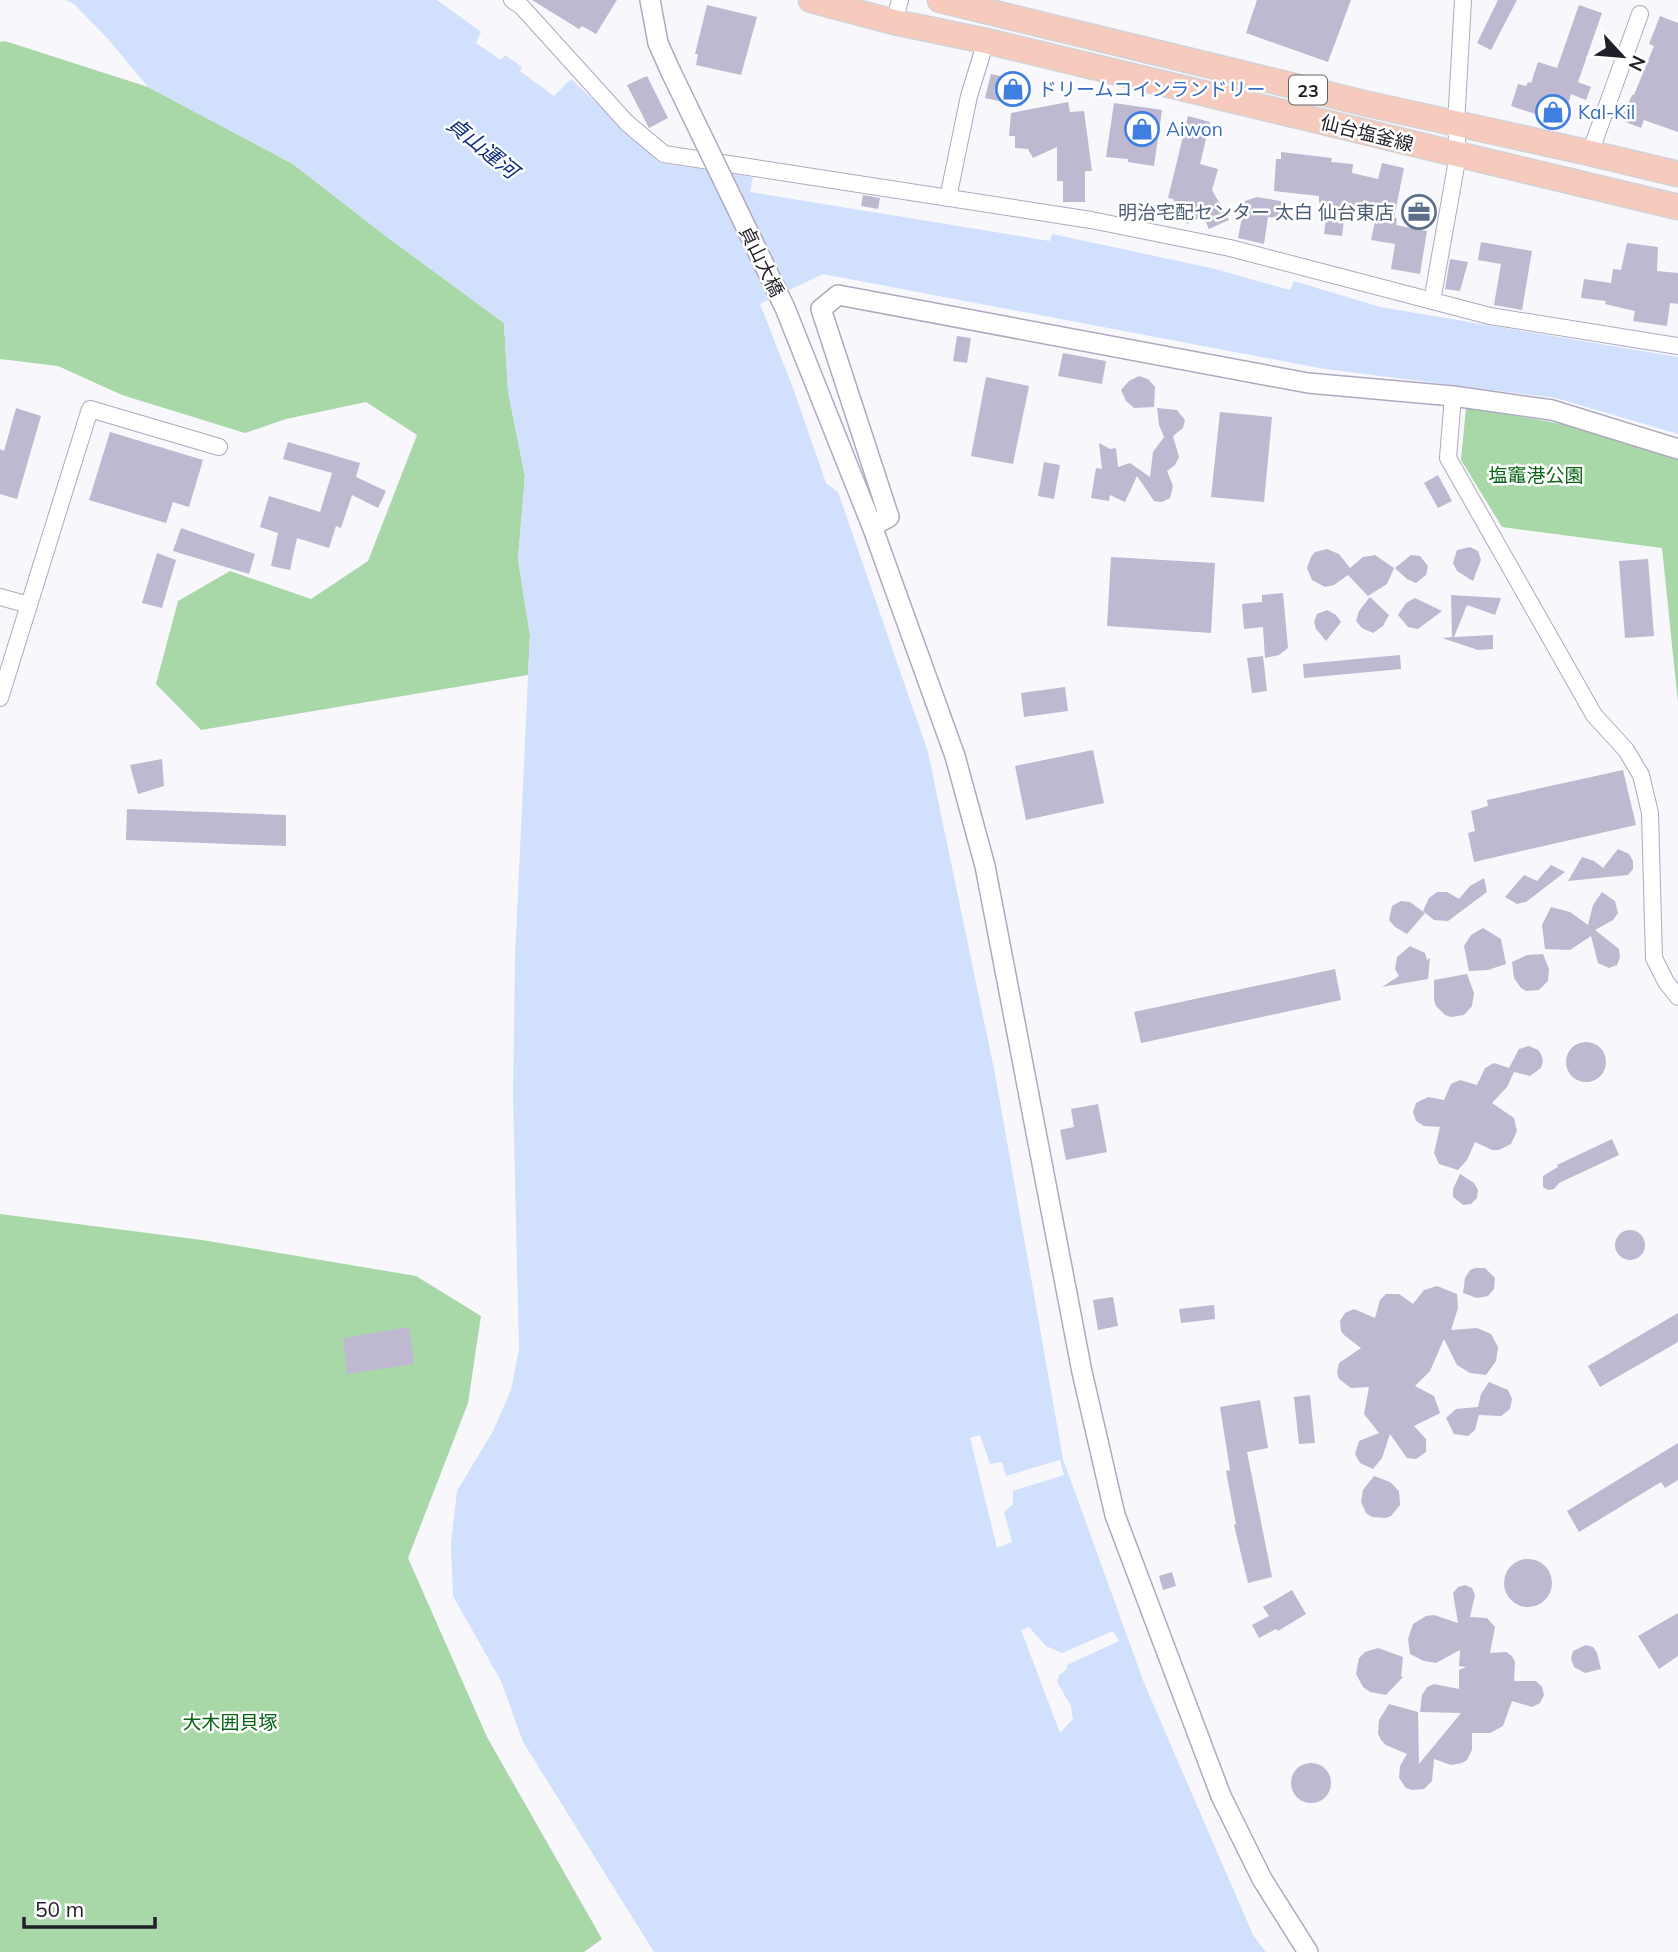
<svg xmlns="http://www.w3.org/2000/svg" width="1678" height="1952" font-family="Mulish,'Noto Sans JP',sans-serif">
<style>
.green{fill:#a9d8a8}
.water{fill:#d1e0fd}
.pier{fill:#f7f7fc}
.building{fill:#beb9d1}
.lines{fill:none;stroke-linecap:round;stroke-linejoin:round}
.minor-casing{stroke:#ada9c0;stroke-width:18}
.tertiary-casing{stroke:#ada9c0;stroke-width:22}
.primary-casing{stroke:#d3d2d4;stroke-width:27}
.minor{stroke:#fff;stroke-width:16}
.tertiary{stroke:#fff;stroke-width:19}
.primary{stroke:#f6cabc;stroke-width:24}
.tertiary-bridge-casing{stroke:#ada9c0;stroke-width:22;stroke-linecap:butt}
.tertiary-bridge{stroke:#fff;stroke-width:19}
.labels{text-anchor:middle;dominant-baseline:central;stroke-width:5;stroke-linejoin:round;paint-order:stroke}
.shield{fill:#fff;stroke:#646268;stroke-width:2}
.shield-label{font-size:18px;font-weight:bold;fill:#211f28}
.shop-label{font-size:19px;fill:#366cbe;stroke:#fff;text-anchor:start}
.street-label{font-size:19px;fill:#211f28;stroke:#fff}
.service-label{font-size:19px;fill:#4e5e75;stroke:#fff;text-anchor:end}
.park-label{font-size:19px;fill:#076415;stroke:#fff}
.water-label{font-size:21px;font-style:italic;fill:#0e2d7b;stroke:#fff}
</style>
<rect width="100%" height="100%" fill="#f7f7fc"/>
<g class="green">
<polygon points="5,41 148,87 293,164 387,237 504,323 508,391 525,476 518,559 530,635 528,675 201,730 156,684 178,601 230,571 311,599 368,561 417,435 366,402 286,419 245,433 122,395 58,366 0,359 0,42"/>
<polygon points="1466,407 1573,426 1678,460 1678,703 1662,548 1502,527 1461,460"/>
<polygon points="0,1214 202,1240 416,1276 481,1316 468,1403 408,1558 487,1737 602,1939 584,1952 0,1952"/>
</g>
<polygon class="water" points="66,0 437,0 481,32 476,43 501,60 505,55 522,67 520,71 554,96 571,79 660,163 753,177 750,192 1050,241 1052,234 1211,268 1290,290 1294,281 1380,307 1678,357 1678,434 1556,398 1325,369 823,274 760,304 793,388 826,483 838,492 928,752 995,1074 1063,1459 1144,1683 1253,1935 1266,1952 654,1952 523,1742 501,1681 453,1596 451,1544 457,1491 493,1431 511,1390 519,1349 513,1096 515,957 530,635 518,559 525,476 508,391 504,323 387,237 293,164 148,87 109,40 74,4"/>
<g class="pier">
<polygon points="980,1435 990,1464 1002,1462 1006,1476 1060,1460 1064,1475 1013,1491 1013,1504 1004,1512 1012,1542 997,1548 970,1438"/>
<polygon points="1029,1627 1046,1646 1062,1653 1113,1631 1119,1641 1067,1665 1067,1669 1059,1675 1057,1682 1071,1706 1073,1719 1060,1733 1021,1630"/>
</g>
<g class="building">
<polygon points="532,0 617,0 596,34 582,26 579,29"/>
<polygon points="1257,0 1351,0 1328,62 1246,33"/>
<polygon points="1498,0 1517,0 1491,50 1477,43"/>
<polygon points="707,5 757,17 741,75 696,65 698,54 695,54"/>
<polygon points="1579,5 1602,13 1578,82 1591,87 1586,100 1571,94 1563,123 1511,106 1518,84 1526,86 1528,82 1531,83 1538,62 1557,68"/>
<polygon points="1660,16 1678,23 1678,132 1644,120 1641,128 1621,120 1632,95 1634,95 1654,46 1649,44"/>
<polygon points="991,74 1028,82 1022,106 985,98"/>
<polygon points="647,76 668,118 649,128 627,85"/>
<polygon points="1068,102 1070,112 1084,111 1092,171 1085,171 1085,202 1063,202 1063,181 1057,181 1057,147 1033,158 1028,149 1015,148 1015,136 1009,136 1011,113"/>
<polygon points="1114,103 1162,110 1154,166 1128,162 1128,159 1106,157"/>
<polygon points="1188,116 1210,122 1200,164 1218,169 1212,190 1229,220 1209,229 1203,216 1187,224 1173,199 1168,198"/>
<polygon points="1281,152 1332,158 1331,162 1353,164 1352,173 1378,179 1382,163 1404,168 1394,218 1397,218 1396,225 1427,231 1420,274 1391,269 1395,244 1371,240 1377,211 1346,204 1342,236 1324,234 1328,204 1319,203 1319,196 1274,191 1276,159 1281,159"/>
<polygon points="863,195 880,198 878,209 861,206"/>
<polygon points="1257,197 1286,202 1284,219 1268,217 1264,244 1238,238 1245,201"/>
<polygon points="1481,242 1532,251 1522,310 1494,305 1501,264 1478,260"/>
<polygon points="1627,243 1658,247 1657,271 1678,273 1678,304 1670,303 1667,326 1633,321 1635,311 1605,304 1606,301 1581,298 1584,279 1611,283 1613,269 1621,270"/>
<polygon points="1450,259 1468,262 1460,291 1445,289"/>
<polygon points="957,336 971,338 967,363 953,361"/>
<polygon points="1063,353 1106,361 1102,384 1058,376"/>
<polygon points="1139,376 1148,379 1155,387 1154,407 1134,408 1126,401 1121,390 1129,381"/>
<polygon points="986,377 1029,386 1013,464 971,456"/>
<polygon points="16,408 41,416 17,499 0,494 0,449 4,451"/>
<polygon points="1157,408 1177,410 1185,420 1183,428 1173,436 1179,457 1175,465 1167,471 1173,486 1170,498 1162,502 1154,501 1137,476 1125,502 1110,495 1109,501 1091,498 1096,468 1102,469 1099,443 1110,449 1116,448 1118,467 1130,463 1150,477 1153,452 1164,437 1159,425"/>
<polygon points="1220,412 1272,417 1264,502 1211,497"/>
<polygon points="110,432 203,460 189,507 173,502 166,523 89,500"/>
<polygon points="288,442 360,463 356,477 386,491 378,508 352,495 341,528 336,526 329,548 297,538 290,570 271,566 278,533 260,527 269,496 320,512 332,473 283,459"/>
<polygon points="1044,462 1060,465 1054,499 1038,496"/>
<polygon points="1438,475 1452,501 1438,508 1424,483"/>
<polygon points="181,528 255,554 249,574 173,551"/>
<polygon points="1470,547 1478,551 1481,560 1473,581 1457,571 1453,563 1457,550"/>
<polygon points="1327,549 1339,554 1350,568 1363,557 1375,555 1394,568 1387,584 1368,596 1348,575 1334,585 1325,587 1312,580 1307,568 1311,557 1315,552"/>
<polygon points="157,553 176,560 162,608 142,603"/>
<polygon points="1411,555 1420,556 1428,566 1426,575 1416,583 1407,579 1395,568"/>
<polygon points="1111,557 1215,563 1211,633 1107,626"/>
<polygon points="1648,559 1654,636 1625,638 1619,561"/>
<polygon points="1283,593 1288,648 1279,655 1265,658 1263,627 1244,629 1242,604 1262,602 1262,595"/>
<polygon points="1451,595 1501,598 1495,615 1467,605 1454,637 1493,635 1493,649 1478,650 1442,638 1452,637"/>
<polygon points="1370,597 1389,615 1383,626 1373,633 1362,628 1356,621 1359,611"/>
<polygon points="1415,598 1442,611 1418,629 1408,627 1398,615 1406,603"/>
<polygon points="1327,610 1336,615 1341,622 1326,641 1316,629 1314,622 1317,614"/>
<polygon points="1400,655 1401,669 1304,678 1303,664"/>
<polygon points="1263,656 1267,691 1252,693 1247,658"/>
<polygon points="1065,687 1068,711 1024,717 1021,693"/>
<polygon points="1093,750 1104,803 1026,820 1015,766"/>
<polygon points="162,759 164,786 138,794 130,765"/>
<polygon points="1623,770 1636,825 1474,862 1468,833 1475,831 1471,811 1488,806 1487,800"/>
<polygon points="127,809 286,815 286,846 126,840"/>
<polygon points="1618,849 1629,854 1633,861 1633,869 1628,875 1568,881 1582,857 1594,861 1603,868"/>
<polygon points="1551,865 1565,872 1526,902 1517,904 1505,897 1524,875 1537,881"/>
<polygon points="1484,878 1487,892 1448,921 1434,920 1423,911 1429,898 1437,892 1447,892 1459,899 1470,886"/>
<polygon points="1602,892 1615,901 1618,913 1613,920 1595,930 1619,949 1620,957 1617,965 1609,968 1598,963 1591,936 1570,950 1545,949 1542,925 1551,907 1570,912 1588,925 1593,905"/>
<polygon points="1401,901 1410,902 1425,913 1407,934 1395,927 1389,920 1392,906"/>
<polygon points="1483,928 1501,939 1506,964 1488,970 1469,971 1464,946 1471,935"/>
<polygon points="1410,946 1425,953 1427,960 1430,958 1428,979 1382,987 1399,976 1395,969 1397,957"/>
<polygon points="1543,954 1549,969 1548,981 1539,990 1526,991 1521,988 1514,978 1512,962 1527,955"/>
<polygon points="1335,969 1341,1000 1141,1043 1134,1012"/>
<polygon points="1467,974 1474,993 1472,1006 1464,1015 1451,1017 1445,1015 1436,1006 1434,1000 1434,980"/>
<circle cx="1586" cy="1062" r="20"/>
<polygon points="1529,1046 1538,1050 1541,1054 1543,1061 1541,1068 1530,1076 1514,1072 1507,1087 1492,1103 1514,1118 1517,1131 1511,1144 1499,1150 1492,1150 1475,1142 1467,1160 1458,1170 1439,1164 1434,1153 1440,1127 1424,1126 1416,1121 1413,1112 1416,1103 1428,1097 1444,1100 1451,1084 1460,1080 1477,1085 1485,1068 1494,1063 1509,1068 1519,1049"/>
<polygon points="1098,1104 1107,1152 1066,1160 1060,1130 1074,1127 1071,1109"/>
<polygon points="1612,1139 1619,1155 1559,1183 1554,1189 1548,1190 1543,1187 1543,1176 1558,1167 1557,1165"/>
<polygon points="1460,1174 1474,1183 1478,1190 1477,1198 1471,1204 1463,1205 1453,1197 1453,1189"/>
<circle cx="1630" cy="1245" r="15"/>
<polygon points="1475,1268 1485,1268 1495,1278 1494,1289 1488,1296 1477,1298 1463,1293 1465,1278 1470,1270"/>
<polygon points="1437,1286 1457,1294 1458,1308 1451,1330 1477,1328 1491,1334 1498,1347 1496,1361 1486,1375 1470,1373 1457,1365 1444,1339 1430,1371 1415,1386 1434,1396 1440,1413 1414,1426 1426,1439 1426,1452 1416,1459 1407,1458 1390,1434 1382,1458 1373,1469 1360,1463 1355,1454 1359,1441 1379,1433 1364,1414 1369,1387 1351,1388 1339,1379 1337,1373 1339,1363 1361,1348 1344,1335 1341,1331 1340,1321 1345,1313 1354,1309 1375,1318 1380,1300 1386,1294 1399,1294 1413,1304 1424,1290"/>
<polygon points="1113,1297 1118,1326 1098,1330 1093,1300"/>
<polygon points="1214,1305 1215,1319 1181,1323 1179,1309"/>
<polygon points="1678,1313 1678,1342 1600,1387 1588,1366"/>
<polygon points="409,1327 414,1364 347,1374 343,1338"/>
<polygon points="1489,1382 1508,1390 1512,1399 1510,1409 1501,1416 1479,1415 1475,1430 1468,1436 1454,1434 1446,1418 1456,1409 1478,1407 1481,1394"/>
<polygon points="1310,1395 1315,1443 1299,1444 1294,1397"/>
<polygon points="1260,1400 1268,1448 1247,1452 1272,1577 1248,1583 1234,1525 1236,1524 1226,1471 1230,1470 1220,1407"/>
<polygon points="1678,1443 1678,1480 1665,1488 1661,1482 1579,1532 1567,1511"/>
<polygon points="1374,1476 1390,1482 1399,1491 1400,1505 1391,1516 1385,1518 1372,1517 1366,1513 1361,1502 1363,1490"/>
<circle cx="1528" cy="1583" r="24"/>
<polygon points="1172,1572 1176,1586 1163,1590 1159,1576"/>
<polygon points="1465,1585 1472,1588 1475,1595 1470,1617 1487,1618 1495,1627 1490,1653 1506,1652 1512,1656 1515,1662 1514,1681 1536,1681 1542,1687 1544,1695 1540,1703 1532,1707 1512,1701 1503,1726 1490,1733 1472,1733 1472,1750 1467,1760 1462,1763 1451,1765 1434,1759 1432,1781 1424,1789 1412,1790 1406,1788 1399,1778 1400,1766 1407,1754 1386,1745 1381,1740 1378,1734 1379,1720 1389,1704 1418,1712 1419,1764 1461,1713 1420,1712 1422,1695 1427,1687 1434,1684 1459,1689 1459,1670 1466,1667 1459,1666 1460,1650 1436,1663 1424,1661 1410,1654 1408,1639 1413,1624 1426,1616 1434,1615 1458,1623 1453,1593 1458,1587"/>
<polygon points="1292,1590 1306,1614 1278,1631 1276,1629 1259,1638 1252,1625 1269,1616 1263,1607"/>
<polygon points="1678,1613 1678,1656 1659,1669 1638,1636"/>
<polygon points="1586,1645 1593,1647 1597,1653 1601,1669 1585,1673 1574,1667 1571,1659 1573,1651"/>
<polygon points="1378,1648 1403,1657 1401,1676 1403,1677 1386,1695 1370,1692 1363,1687 1356,1674 1359,1658 1365,1652"/>
<circle cx="1311" cy="1783" r="20"/>
</g>
<g class="lines">
<g class="minor-casing">
<g id="minor">
<polyline points="512,0 522,7 627,123 664,154 1091,220 1230,248 1490,316 1678,346"/>
<polyline points="894,22 900,0"/>
<polyline points="1590,153 1640,14"/>
<polyline points="948,198 969,96 986,41"/>
<polyline points="1432,301 1458,155 1456,124 1463,0"/>
<polyline points="1453,396 1448,458 1594,715 1626,750 1641,775 1650,813 1654,958 1666,982 1678,997"/>
<polyline points="0,597 29,605"/>
<polyline points="0,698 90,409 219,447"/>
</g>
</g>
<g class="tertiary-casing">
<g id="tertiary">
<polyline points="650,0 658,43 670,70"/>
<polyline points="844,456 872,526 955,756 985,866 1082,1372 1115,1515 1221,1796 1262,1879 1308,1952"/>
<polyline points="872,526 889,517 821,309 838,295 1308,383 1453,396 1552,410 1678,449"/>
</g>
</g>
<g class="primary-casing">
<g id="primary">
<polyline points="811,0 894,22 986,41 1678,207"/>
<polyline points="940,0 1368,104 1590,153 1678,174"/>
</g>
</g>
<use href="#minor" class="minor"/>
<use href="#tertiary" class="tertiary"/>
<use href="#primary" class="primary"/>
<g class="tertiary-bridge-casing">
<polyline id="tertiary-bridge" points="670,70 785,308 844,456"/>
</g>
<use href="#tertiary-bridge" class="tertiary-bridge"/>
</g>
<defs>
<g id="shop-ring" transform="scale(1.75)"><circle r="9.5" fill="#fff" stroke="#3f7fe0" stroke-width="1.5"/><path d="M-5-2.5h2.3a2.7 3.5 0 0 1 5.4 0H5L5.5 6h-11ZM-1.5-2.5h3a1.5 2.3 0 0 0-3 0Z" fill="#3f7fe0"/></g>
<g id="office-ring" transform="scale(1.75)"><circle r="9.5" fill="#fff" stroke="#5c6f8a" stroke-width="1.5"/><path d="M-6-3h4V-5.5h4V-3h4V5H-6ZM-1-4.5V-3h2v-1.5ZM-6 0V1H6V0Z" fill="#5c6f8a"/></g>
</defs>
<g fill-rule="evenodd">
<use href="#shop-ring" x="1013" y="89"/>
<use href="#shop-ring" x="1553" y="112"/>
<use href="#shop-ring" x="1142" y="129"/>
<use href="#office-ring" x="1419" y="212"/>
</g>
<g class="labels">
<rect class="shield" x="1289" y="75.5" width="38" height="29" rx="5"/>
<g class="shield-label">
<text x="1308" y="90">23</text>
</g>
<g class="shop-label">
<text x="1038" y="89">ドリームコインランドリー</text>
<text x="1578" y="112">Kal-Kil</text>
<text x="1166" y="129">Aiwon</text>
</g>
<g class="street-label">
<text transform="translate(1367 133) rotate(14)">仙台塩釜線</text>
<text transform="translate(762 261) rotate(64)">貞山大橋</text>
</g>
<g class="service-label">
<text x="1394" y="212">明治宅配センター 太白 仙台東店</text>
</g>
<g class="park-label">
<text x="1536" y="475">塩竈港公園</text>
<text x="230" y="1722">大木囲貝塚</text>
</g>
<g class="water-label">
<text transform="translate(483 147) rotate(39)">貞山運河</text>
</g>
</g>
<g transform="translate(1622 56) rotate(116)" stroke="#ffffff" stroke-width="5" paint-order="stroke">
<path d="M0-5L12 26L0 18L-12 26Z" fill="#211f28"/>
<text y="-10" font-size="19" font-weight="bold" text-anchor="middle" fill="#211f28">N</text>
</g>
<path d="M24 1917v10h131v-10" fill="none" stroke="#211f28" stroke-width="3.5"/>
<text x="35" y="1917" font-size="21" fill="#211f28" stroke="#ffffff" stroke-width="5" paint-order="stroke">50 m</text>
</svg>
